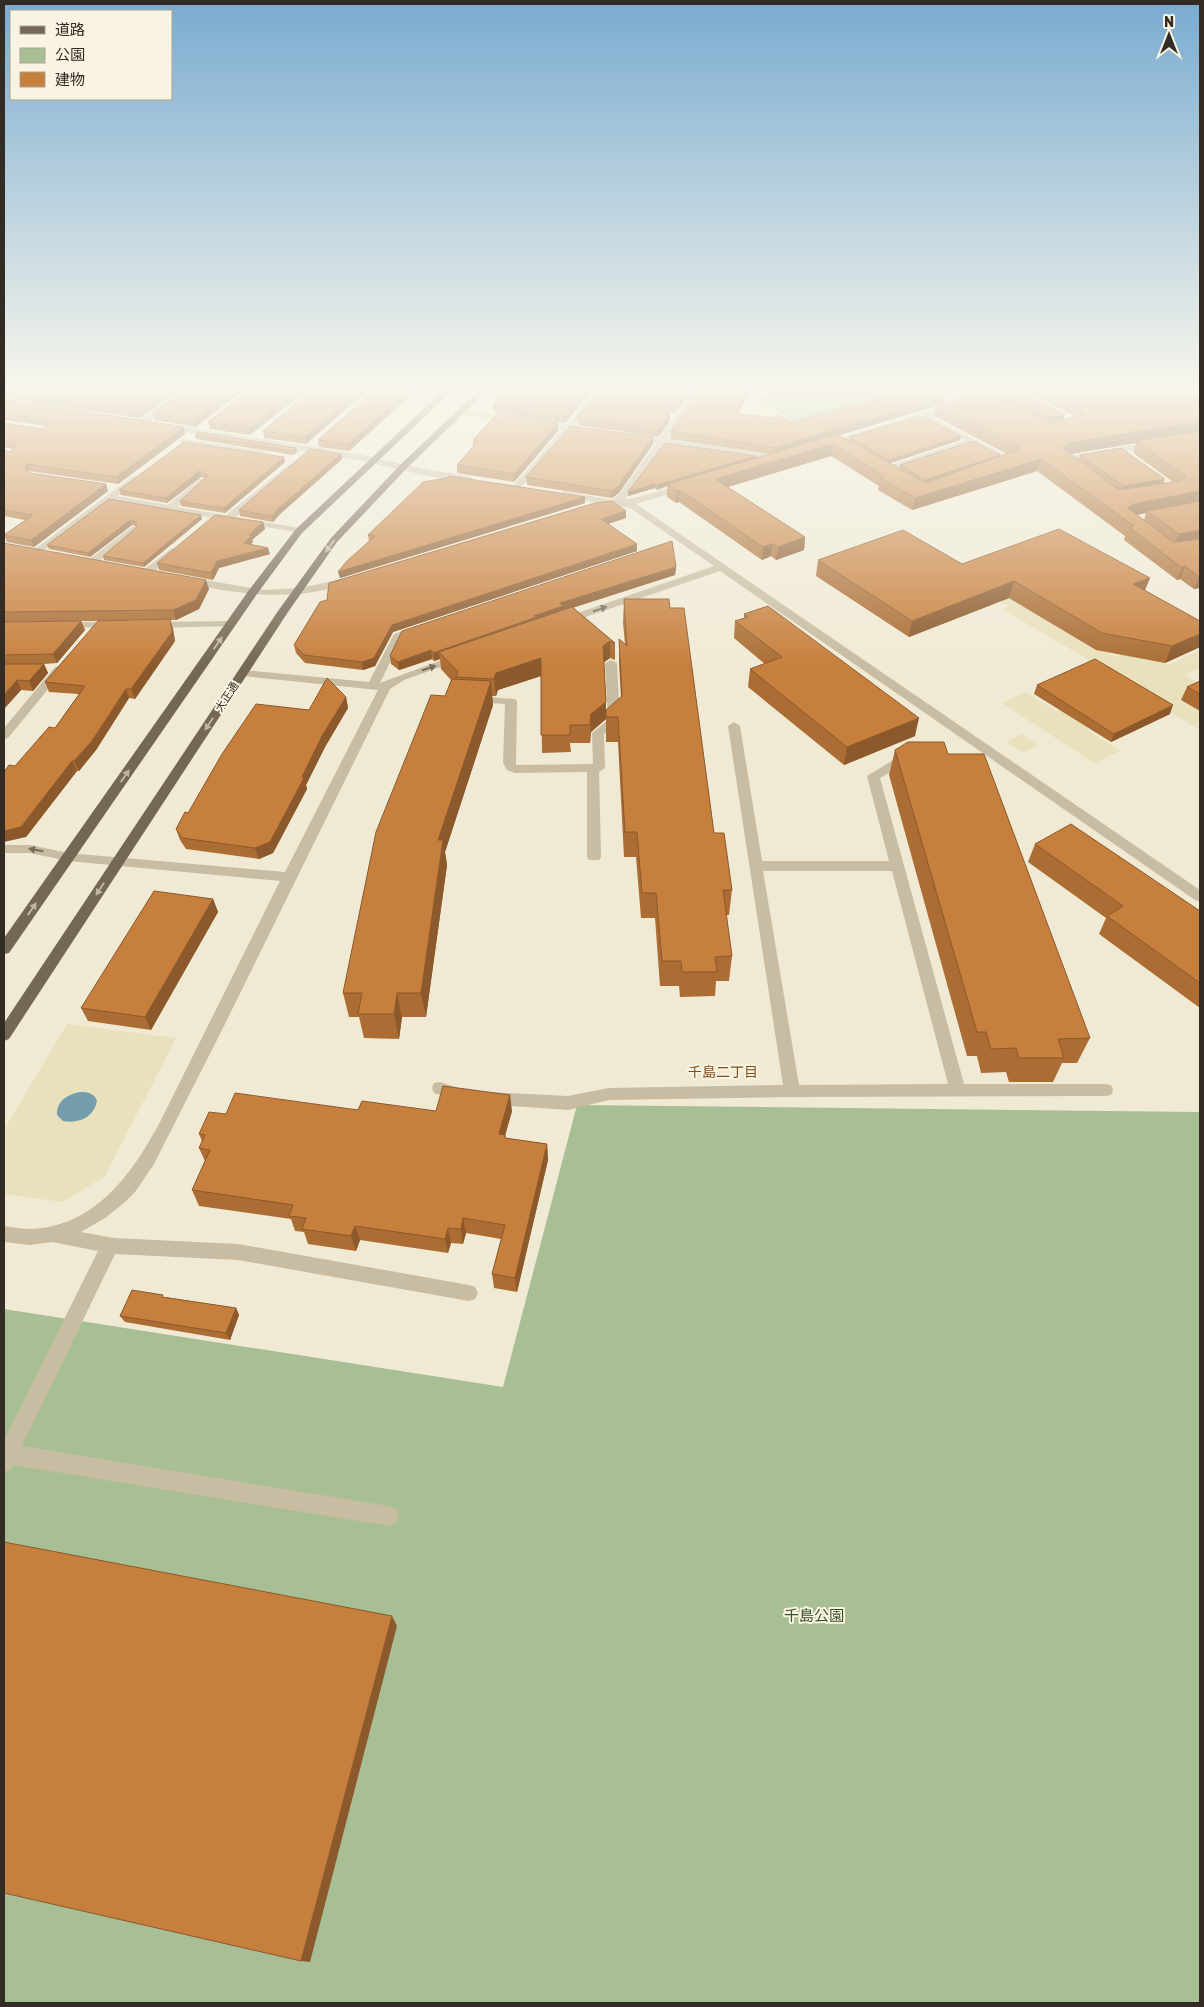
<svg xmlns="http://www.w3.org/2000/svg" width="1204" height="2007" font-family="Rubik,'Noto Sans JP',sans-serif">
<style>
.green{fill:#a8bf96}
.plaza{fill:#e9e0bc;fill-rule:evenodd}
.water{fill:#749ead}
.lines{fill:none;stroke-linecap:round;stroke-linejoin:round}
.minor{fill:#c8bca2;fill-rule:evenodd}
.major{fill:#756755;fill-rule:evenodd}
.wall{fill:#ab6d34;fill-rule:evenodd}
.shaded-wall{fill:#8b592b}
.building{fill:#c77f3d;stroke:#8b592b}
.oneway{fill:#beb4a2}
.oneway2{fill:#766d5d}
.labels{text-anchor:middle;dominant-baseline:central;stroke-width:4;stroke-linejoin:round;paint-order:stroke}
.far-street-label{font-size:11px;fill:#332c24;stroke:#f9f3e1}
.neighbourhood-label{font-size:14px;fill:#824d1d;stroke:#f9f3e1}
.near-park-label{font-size:15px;fill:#385128;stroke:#f9f3e1}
</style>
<rect width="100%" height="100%" fill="#f0ead5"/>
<g class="green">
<polygon points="797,387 869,387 892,400 799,425 755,398"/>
<polygon points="577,1105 1200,1112 1200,2003 4,2003 4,1309 503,1387"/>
</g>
<g class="plaza">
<polygon points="911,537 1115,657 1136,647 1168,665 1200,650 1200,668 1185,675 1200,684 1200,730 1148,699 1086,729 1120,751 1094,763 1002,703 1026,692 1056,711 1118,682 1097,665 1002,609 1008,606 899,541"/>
<polygon points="1022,734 1030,740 1038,745 1023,753 1006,742"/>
<path d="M 67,1024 L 176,1038 L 105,1176 L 63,1202 L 4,1194 L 4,1130 ZM 80,1092 L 86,1092 L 60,1118 L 57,1110 L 67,1096 Z"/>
</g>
<path class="water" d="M 80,1092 C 88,1092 94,1093 97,1101 C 94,1117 79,1124 63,1121 L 57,1115 C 56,1101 68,1094 80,1092 Z"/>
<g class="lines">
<g class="minor">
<polygon points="186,387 196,387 144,425 138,425 138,421"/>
<polygon points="598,387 607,387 574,426 591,429 591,433 570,431 520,489 514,489 514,485 562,430 536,426 536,422 566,425"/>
<polygon points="696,387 704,387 667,439 776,455 780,458 776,461 664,444 625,499 635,498 683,484 689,484 689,488 636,504 1200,890 1200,902 1195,900 720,571 568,623 560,623 559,621 560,619 714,566 630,508 564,497 559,494 564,491 612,500 620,494 656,443 630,439 630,435 659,438"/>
<polygon points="1005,387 1019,387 929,416 1015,460 1005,465 999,465 998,463 1003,460 972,444 891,471 885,471 885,467 965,440 921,418 828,446 821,444"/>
<polygon points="458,410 514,417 518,420 514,423 461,414 457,412"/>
<polygon points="165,424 358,454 428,470 468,476 473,479 468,482 428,476 358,460 162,429 161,427"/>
<polygon points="184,439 264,451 268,454 264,457 181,444 181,440"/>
<polygon points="1154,441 1158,444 1157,446 1073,461 1077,465 1073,468 1061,460 1065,457"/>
<polygon points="291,463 295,466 294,468 236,517 299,528 304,531 302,533 111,501 39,554 36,555 31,552 132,477 135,476 140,479 117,496 168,505 199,479 205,479 205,483 177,507 226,515"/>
<polygon points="133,526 136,527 136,531 95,565 87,565 87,561"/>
<polygon points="172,548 175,549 175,553 150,575 142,575 142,571"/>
<path d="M 187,577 L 264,590 L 300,588 L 347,578 L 352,581 C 347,586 338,587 330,589 C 281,600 233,594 183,582 L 182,580 Z"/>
<polygon points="230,621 234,622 235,624 234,626 152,628 147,625 152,622"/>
<polygon points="64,622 114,622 119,625 114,628 60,627 59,625"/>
<path d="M 418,626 L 423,629 L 402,638 L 380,683 L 455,655 L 463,655 L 465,657 L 463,659 L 404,680 L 390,689 L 221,1032 L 154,1164 L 135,1192 L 124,1203 L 105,1218 L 81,1232 L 114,1238 L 238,1244 L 469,1285 L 475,1287 L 478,1293 L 475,1299 L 469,1301 L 238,1260 L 115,1254 L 22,1446 L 389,1506 L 396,1509 L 399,1516 L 396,1523 L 389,1526 L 13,1465 L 11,1469 L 4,1472 L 4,1441 L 98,1251 L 52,1242 L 30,1245 L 4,1242 L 4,1226 C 13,1227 22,1229 30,1229 C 95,1227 132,1174 160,1122 L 280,881 L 68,861 L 30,853 L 4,853 L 4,845 L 30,845 L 68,853 L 285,872 L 378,690 L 243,676 L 237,673 L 243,670 L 369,682 L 394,634 Z"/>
<polygon points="611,660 617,663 620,721 604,734 605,768 599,772 601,857 599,860 589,860 587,857 587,772 515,773 507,770 503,763 505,704 473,702 467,699 473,696 515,699 517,701 516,765 593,764 592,733 608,720 605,663"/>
<polygon points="59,666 65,669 63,671 8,738 4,739 4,728 55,667"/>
<path d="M 734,722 L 740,726 L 762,861 L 889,861 L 867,776 L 898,757 L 914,757 L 916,760 L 914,763 L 904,764 L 880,778 L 964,1084 L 1105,1084 L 1111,1085 L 1113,1090 L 1111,1095 L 1105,1096 L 792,1097 L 609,1100 L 568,1110 L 484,1104 L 482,1099 L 484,1094 L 490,1092 L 568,1096 L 609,1088 L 783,1085 L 728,726 ZM 763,871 L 892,871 L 948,1084 L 799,1085 Z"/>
<polygon points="440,1082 468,1091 470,1096 468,1101 462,1102 434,1093 432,1088 434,1083"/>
</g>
<g class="major">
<polygon points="447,387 456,387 302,533 257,594 9,953 4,954 4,938 249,590 296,529"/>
<polygon points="482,387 491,387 406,469 337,542 288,612 9,1039 4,1041 4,1023 278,611 331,538 400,465"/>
</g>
</g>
<g class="wall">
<polygon points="4,387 107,389 108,389 102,387 182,387 140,418 4,398"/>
<polygon points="188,387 196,427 154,420 152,413"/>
<polygon points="254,387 250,435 210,429 208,422"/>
<polygon points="316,387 306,444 264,438 263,431"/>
<polygon points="378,387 420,387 349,451 319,447 318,440"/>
<polygon points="510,387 595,387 565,423 496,413 495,411 494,411 493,404"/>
<path d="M 753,387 L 738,413 L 792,422 L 945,396 L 944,403 L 993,396 L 994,391 L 1063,420 L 1075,416 L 1018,390 L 1019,387 L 1184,387 L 1200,412 L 1200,590 L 1198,588 L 1194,589 L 1180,579 L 1177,580 L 1124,540 L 1125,536 L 1037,471 L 912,510 L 878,490 L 879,486 L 831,456 L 728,487 L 805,537 L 804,550 L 776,560 L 771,556 L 762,560 L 679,502 L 676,503 L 667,497 L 667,486 L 657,490 L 655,488 L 628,496 L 628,492 L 665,443 L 756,458 L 769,454 L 670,439 L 671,431 ZM 936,406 L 934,416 L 1007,454 L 999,456 L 1000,455 L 900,465 L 899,468 L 890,463 L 960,440 L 961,436 L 849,437 L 849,441 L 839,435 ZM 1136,443 L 1133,453 L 1173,482 L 1163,483 L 1080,455 L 1078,460 L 1071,454 ZM 1146,513 L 1144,520 L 1137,515 Z"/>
<polygon points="1185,387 1200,387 1200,412"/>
<polygon points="688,389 688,396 675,413 641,410 670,414 670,421 658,437 578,425 577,417"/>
<polygon points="4,399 185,434 118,484 29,471 30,473 108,491 34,547 7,542 4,535 25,520 4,516 4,450 10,452 13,449 4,447 4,448 4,423 43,429 47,426 4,420"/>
<polygon points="558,423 558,431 514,482 457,473 457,465 473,447 473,440"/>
<polygon points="195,435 296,448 297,452 293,455 196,439"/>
<polygon points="184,442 284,457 285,462 225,513 181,506 180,501 204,478 201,477 167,503 121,495 119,490"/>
<polygon points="653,444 619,493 612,498 527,485 526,477"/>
<polygon points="341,454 342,459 279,515 273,522 240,516 239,510"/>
<polygon points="585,497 585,503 340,578 369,541 368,535"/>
<polygon points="109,499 202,519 144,567 104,560 103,556 136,528 136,526 132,525 90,557 49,549 47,545"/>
<polygon points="626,518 608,524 637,544 637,551 393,632 375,666 363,670 305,663 296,653 294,645 320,602"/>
<polygon points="263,522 265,529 252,540 253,542 251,544 270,554 219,568 213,580 159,570 157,563"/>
<polygon points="4,543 209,589 199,609 176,620 170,620 173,629 175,641 135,699 129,698 96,750 79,771 77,771 26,837 15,766 55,728 79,694 49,692 45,682 98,621 81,621 85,630 57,663 44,664 48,673 33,691 21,690 4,709"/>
<polygon points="818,560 962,564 1150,578 1145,590 1200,621 1200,647 1165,663 1096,650 1009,598 909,637 816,576"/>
<polygon points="676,567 675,575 573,607 615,643 615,660 610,658 604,662 606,710 621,698 619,663 619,639 625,644 623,623 624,599 670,608 714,833 732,890 729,915 726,915 732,956 729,981 716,981 715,996 680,997 679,986 660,986 655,918 641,918 636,857 624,857 618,742 606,742 606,719 591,732 590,743 570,743 571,752 542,753 541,676 498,690 496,696 492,696 493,705 445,852 447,865 426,1017 402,1017 399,1039 364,1038 359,1017 349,1017 343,993 451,680 441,669 440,659 434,661 432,659 399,670 391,664 390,656"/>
<polygon points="744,614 915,736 844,765 748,687 750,669 765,664 734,638 735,621 744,618"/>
<polygon points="1200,681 1200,711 1181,700 1187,687"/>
<polygon points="1037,685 1170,714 1111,742 1034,694"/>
<polygon points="346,697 348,708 325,747 306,785 307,789 273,853 259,859 186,849 180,840 176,829 188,813 309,710"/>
<polygon points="895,750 948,754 1090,1038 1077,1063 1062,1063 1053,1082 1009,1082 1006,1072 981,1073 977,1056 967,1056 889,775"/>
<polygon points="1035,844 1200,911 1200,1008 1099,934 1106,918 1028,862"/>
<polygon points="213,899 218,912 151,1030 88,1021 81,1008"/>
<polygon points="358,1110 436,1111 512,1111 505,1135 506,1138 547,1144 548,1160 517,1292 494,1288 492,1274 501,1239 466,1233 463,1244 451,1243 448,1253 360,1240 356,1251 308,1244 304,1232 295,1231 291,1219 199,1206 192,1190 205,1161 199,1148 202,1141 199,1134 226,1114"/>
<polygon points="164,1297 236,1308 239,1315 230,1340 125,1322 120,1316"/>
</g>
<g class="shaded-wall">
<polygon points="171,387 182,387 140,418 138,411"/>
<polygon points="237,387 247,387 196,427 194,420"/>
<polygon points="301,387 311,387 250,435 249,428"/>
<polygon points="363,387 372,387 306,444 305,437"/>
<polygon points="412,387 420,387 349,451 348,444"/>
<polygon points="589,387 595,387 565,423 565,416"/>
<polygon points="749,387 753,387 734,420 735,413"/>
<polygon points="688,389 688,396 675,413 675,406"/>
<polygon points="945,396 943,404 936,405 936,406 774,455 775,448"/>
<polygon points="670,414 670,421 658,437 658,430"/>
<polygon points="1065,414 1063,422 1050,425 1052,418"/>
<polygon points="1200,422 1200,433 1137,441 1136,443 1065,455 1063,448 1068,443"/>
<polygon points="558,423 558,431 514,482 514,474"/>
<polygon points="184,427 185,434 118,484 116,477"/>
<polygon points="961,436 960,440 888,464 889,460"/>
<polygon points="653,437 653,444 619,493 612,498 612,491"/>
<polygon points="833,444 831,456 714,491 715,479"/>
<polygon points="296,448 297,452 293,455 293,451"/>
<polygon points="341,454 342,459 279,515 273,522 272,516 278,509"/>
<polygon points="1000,455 998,460 924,485 925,480"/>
<polygon points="756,456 755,461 668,484 667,486 657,490 657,485"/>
<polygon points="284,457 285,462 225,513 224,508"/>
<polygon points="1041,459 1037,471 912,510 915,498"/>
<polygon points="27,464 29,471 27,475 25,469"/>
<polygon points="199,471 201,477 167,503 166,498"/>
<polygon points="1165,479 1162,486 1120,493 1123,486"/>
<polygon points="106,484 108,491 34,547 31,540"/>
<polygon points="655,484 655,488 628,496 628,492"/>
<polygon points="680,490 679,502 676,503 677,491"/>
<polygon points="1200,491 1200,503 1147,511 1146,513 1130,516 1123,520 1128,508 1134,504"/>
<polygon points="585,497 585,503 340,578 338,572"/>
<polygon points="626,511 626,518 601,526 601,519"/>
<polygon points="201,515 202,519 144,567 143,563"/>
<polygon points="130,520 132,525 90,557 88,553"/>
<polygon points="263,522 265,529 252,540 253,542 245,549 244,543 249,535"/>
<polygon points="1200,530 1200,540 1174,546 1179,534"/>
<polygon points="805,537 804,550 776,560 778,547"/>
<polygon points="637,544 637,551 393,632 375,666 363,670 362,662 392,625"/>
<polygon points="772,544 771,556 762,560 763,547"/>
<polygon points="268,548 270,554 219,568 213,580 211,573 217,561"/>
<polygon points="1185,566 1180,579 1177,580 1182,568"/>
<polygon points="676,567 675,575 563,611 439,652 440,659 434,661 433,653 534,616 560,603"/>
<polygon points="1200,576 1200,584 1198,588 1194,589 1199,577"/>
<polygon points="1150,578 1143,594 1133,584"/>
<polygon points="206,580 209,589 199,609 176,620 173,610"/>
<polygon points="1014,581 1009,598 909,637 912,621"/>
<polygon points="170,619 173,629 175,641 135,699 131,689"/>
<polygon points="81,621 85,630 57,663 53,654"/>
<polygon points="1200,634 1200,647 1165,663 1172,646"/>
<polygon points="610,641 610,658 603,663 603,646"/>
<polygon points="431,650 432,659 399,670 398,662"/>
<polygon points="541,658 541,676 498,690 496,696 494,679 496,673"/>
<polygon points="44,664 48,673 33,691 29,681"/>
<polygon points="17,680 21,690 4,709 4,695"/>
<polygon points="491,681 493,705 445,852 447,865 426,1017 421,993 438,840"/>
<polygon points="126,689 129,698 96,750 79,771 74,761"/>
<polygon points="346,697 348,708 325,747 306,785 307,789 273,853 259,859 255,848 302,777 322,736"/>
<polygon points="606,702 606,719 591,732 590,743 591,714"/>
<polygon points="1173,705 1170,714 1111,742 1114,734"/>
<polygon points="919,718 915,736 844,765 847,747"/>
<polygon points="72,761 77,771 26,837 4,842 4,831"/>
<polygon points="213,899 218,912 151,1030 145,1017"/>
<polygon points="397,993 402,1017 399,1039 394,1014"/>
<polygon points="510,1095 512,1111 501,1150 499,1134"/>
<polygon points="547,1144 548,1160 517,1292 515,1278"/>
<polygon points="463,1218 466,1233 463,1244 461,1229"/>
<polygon points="355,1226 360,1240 356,1251 351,1236"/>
<polygon points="448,1228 451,1243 448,1253 445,1239"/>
<polygon points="236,1308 239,1315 230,1340 226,1333"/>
<polygon points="392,1616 397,1626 310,1962 301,1961"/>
</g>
<g class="building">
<polygon points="4,387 97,387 107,389 111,387 171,387 138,411 4,392"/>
<polygon points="188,387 237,387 194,420 152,413"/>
<polygon points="254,387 301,387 249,428 208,422"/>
<polygon points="316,387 363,387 305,437 263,431"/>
<polygon points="378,387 412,387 348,444 318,440"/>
<polygon points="510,387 589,387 565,416 495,406 497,404 493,404"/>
<polygon points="603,387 680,387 688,389 675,406 636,402 635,408 637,410 670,414 658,430 577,417"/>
<polygon points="701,387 749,387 735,413 771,418 779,415 792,422 922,387 927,387 945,396 775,448 671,431"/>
<polygon points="1008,387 1065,414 1052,418 994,391"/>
<polygon points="1041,387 1184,387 1200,412 1200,422 1068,443 1063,448 1119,490 1180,481 1186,476 1137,441 1200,431 1200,491 1134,504 1128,508 1173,542 1200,539 1200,576 1199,577 1185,566 1182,568 1129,527 1134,526 1041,459 915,498 881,478 884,476 833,444 715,479 805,537 778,547 772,544 763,547 680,490 677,491 668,484 837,434 926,483 1020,449 1019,446 936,405 982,391 1052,423 1084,414 1083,407"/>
<polygon points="1196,387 1200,387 1200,393"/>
<polygon points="4,399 184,427 116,477 27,464 25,469 30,473 106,484 31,540 4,535 33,515 4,510 4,450 10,452 16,446 14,443 4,441 4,423 43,429 50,424 44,419 4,413"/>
<polygon points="497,414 558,423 514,474 457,465 479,440 473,440"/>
<polygon points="922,416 961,436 889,460 849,437"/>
<polygon points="571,426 653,437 619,485 612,491 526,477"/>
<polygon points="198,432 296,448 293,451 195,435"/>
<polygon points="973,441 1000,455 925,480 900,465"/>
<polygon points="184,442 284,457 224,508 180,501 208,476 199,471 166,498 119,490"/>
<polygon points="665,443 756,456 657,485 655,484 628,492"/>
<polygon points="1121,448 1165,479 1123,486 1080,455"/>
<polygon points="310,449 341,454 278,509 272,516 239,510"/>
<polygon points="449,476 585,497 338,572 347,561 375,536 368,535 420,485 423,482 447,478"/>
<polygon points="109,499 201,515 143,563 103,556 136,528 136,522 130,520 88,553 47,545"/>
<polygon points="612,501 626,511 601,519 637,544 392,625 374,658 362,662 304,655 294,645 320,602 327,600 329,583 595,503"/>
<polygon points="1200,501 1200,530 1179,534 1147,511"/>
<polygon points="215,515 263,522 249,535 251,536 244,543 268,548 217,561 211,573 157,563"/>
<polygon points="1059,529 1150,578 1133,584 1200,621 1200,634 1172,646 1102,633 1014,581 912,621 818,560 903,530 962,564"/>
<polygon points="672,541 676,567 560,603 563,606 534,616 540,616 433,653 431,650 398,662 390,656 402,631"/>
<polygon points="4,543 206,580 196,600 173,610 4,612"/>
<polygon points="624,599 669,599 670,608 684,608 714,833 724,833 732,890 723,890 732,956 715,957 717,972 682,972 681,961 662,961 656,893 642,893 637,832 625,832 618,717 606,717 606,710 622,696 619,639 627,646"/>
<polygon points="768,606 919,718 847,747 750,669 782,657 735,621 748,617 744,614"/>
<polygon points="572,607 615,643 610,641 603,646 606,702 591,714 590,725 570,725 570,735 541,735 541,658 496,673 494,679 456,677 458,672 439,652"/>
<polygon points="170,619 172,632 131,689 126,689 92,741 74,761 72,761 21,827 4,831 4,772 9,765 15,766 49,727 55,728 85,686 45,682 98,621"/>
<polygon points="81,621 53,654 4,655 4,622"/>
<polygon points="1095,659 1173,705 1114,734 1037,685"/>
<polygon points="4,664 44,664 29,681 17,680 4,695"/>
<polygon points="327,678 346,697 322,736 302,777 304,778 270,842 255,848 182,838 176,829 185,812 188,813 222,754 256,704 309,710"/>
<polygon points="452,679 491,681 438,840 443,840 421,993 397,993 394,1014 358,1014 362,993 343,993 376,832 431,695 445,696"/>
<polygon points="1200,681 1200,694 1187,687"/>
<polygon points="908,742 944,742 948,754 984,754 1090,1038 1058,1039 1064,1058 1019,1058 1016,1048 991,1049 986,1032 977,1032 895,750"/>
<polygon points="1071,824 1200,911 1200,983 1107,916 1123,906 1035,844"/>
<polygon points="154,891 213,899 145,1017 81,1008"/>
<polygon points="443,1086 510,1095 499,1134 505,1135 505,1138 547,1144 515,1278 492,1274 505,1225 463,1218 461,1229 448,1228 445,1239 355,1226 351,1236 302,1229 306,1218 289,1216 293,1205 192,1190 210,1150 199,1148 205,1135 199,1134 209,1112 226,1114 235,1093 358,1110 362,1101 436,1111"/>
<polygon points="132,1290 163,1295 162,1297 236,1308 226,1333 120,1316"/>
<polygon points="4,1542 392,1616 301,1961 4,1893"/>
</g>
<defs><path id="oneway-solid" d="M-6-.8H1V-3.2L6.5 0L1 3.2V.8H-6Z" transform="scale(1.25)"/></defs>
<g class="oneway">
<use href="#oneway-solid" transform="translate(330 546) rotate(127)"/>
<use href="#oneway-solid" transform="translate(218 643) rotate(-55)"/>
<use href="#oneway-solid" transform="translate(209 724) rotate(123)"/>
<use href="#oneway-solid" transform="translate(125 776) rotate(-55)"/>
<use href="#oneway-solid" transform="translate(100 889) rotate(123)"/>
<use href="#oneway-solid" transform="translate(32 909) rotate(-55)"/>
</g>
<g class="oneway2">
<use href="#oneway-solid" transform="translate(600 609) rotate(-19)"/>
<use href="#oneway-solid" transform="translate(429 668) rotate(-19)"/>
<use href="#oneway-solid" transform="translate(36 850) rotate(-170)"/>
</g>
<linearGradient id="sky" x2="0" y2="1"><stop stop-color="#79abd0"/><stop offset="0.58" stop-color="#f8f6ec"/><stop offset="1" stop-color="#f8f6ec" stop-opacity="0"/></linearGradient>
<rect width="1204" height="668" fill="url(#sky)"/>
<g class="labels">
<g class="far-street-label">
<text transform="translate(227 697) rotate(-57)">大正通</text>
</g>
<g class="neighbourhood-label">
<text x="723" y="1072">千島二丁目</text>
</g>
<g class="near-park-label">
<text x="814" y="1616">千島公園</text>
</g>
</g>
<rect width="1204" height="2007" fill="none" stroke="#332c24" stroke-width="10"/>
<rect x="10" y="10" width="162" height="90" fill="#f9f3e1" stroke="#aaa395"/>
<rect x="20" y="26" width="25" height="8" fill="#756755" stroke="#aaa395"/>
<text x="55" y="35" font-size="15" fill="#332c24">道路</text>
<rect x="20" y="48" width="25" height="15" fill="#a8bf96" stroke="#aaa395"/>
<text x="55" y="60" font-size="15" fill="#332c24">公園</text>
<rect x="20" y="72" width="25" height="15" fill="#c77f3d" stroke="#aaa395"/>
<text x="55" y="85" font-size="15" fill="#332c24">建物</text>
<g transform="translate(1169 35)" stroke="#f9f3e1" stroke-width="4" paint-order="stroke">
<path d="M0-4L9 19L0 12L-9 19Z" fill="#332c24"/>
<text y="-8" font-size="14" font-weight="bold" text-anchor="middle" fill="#332c24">N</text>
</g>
</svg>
